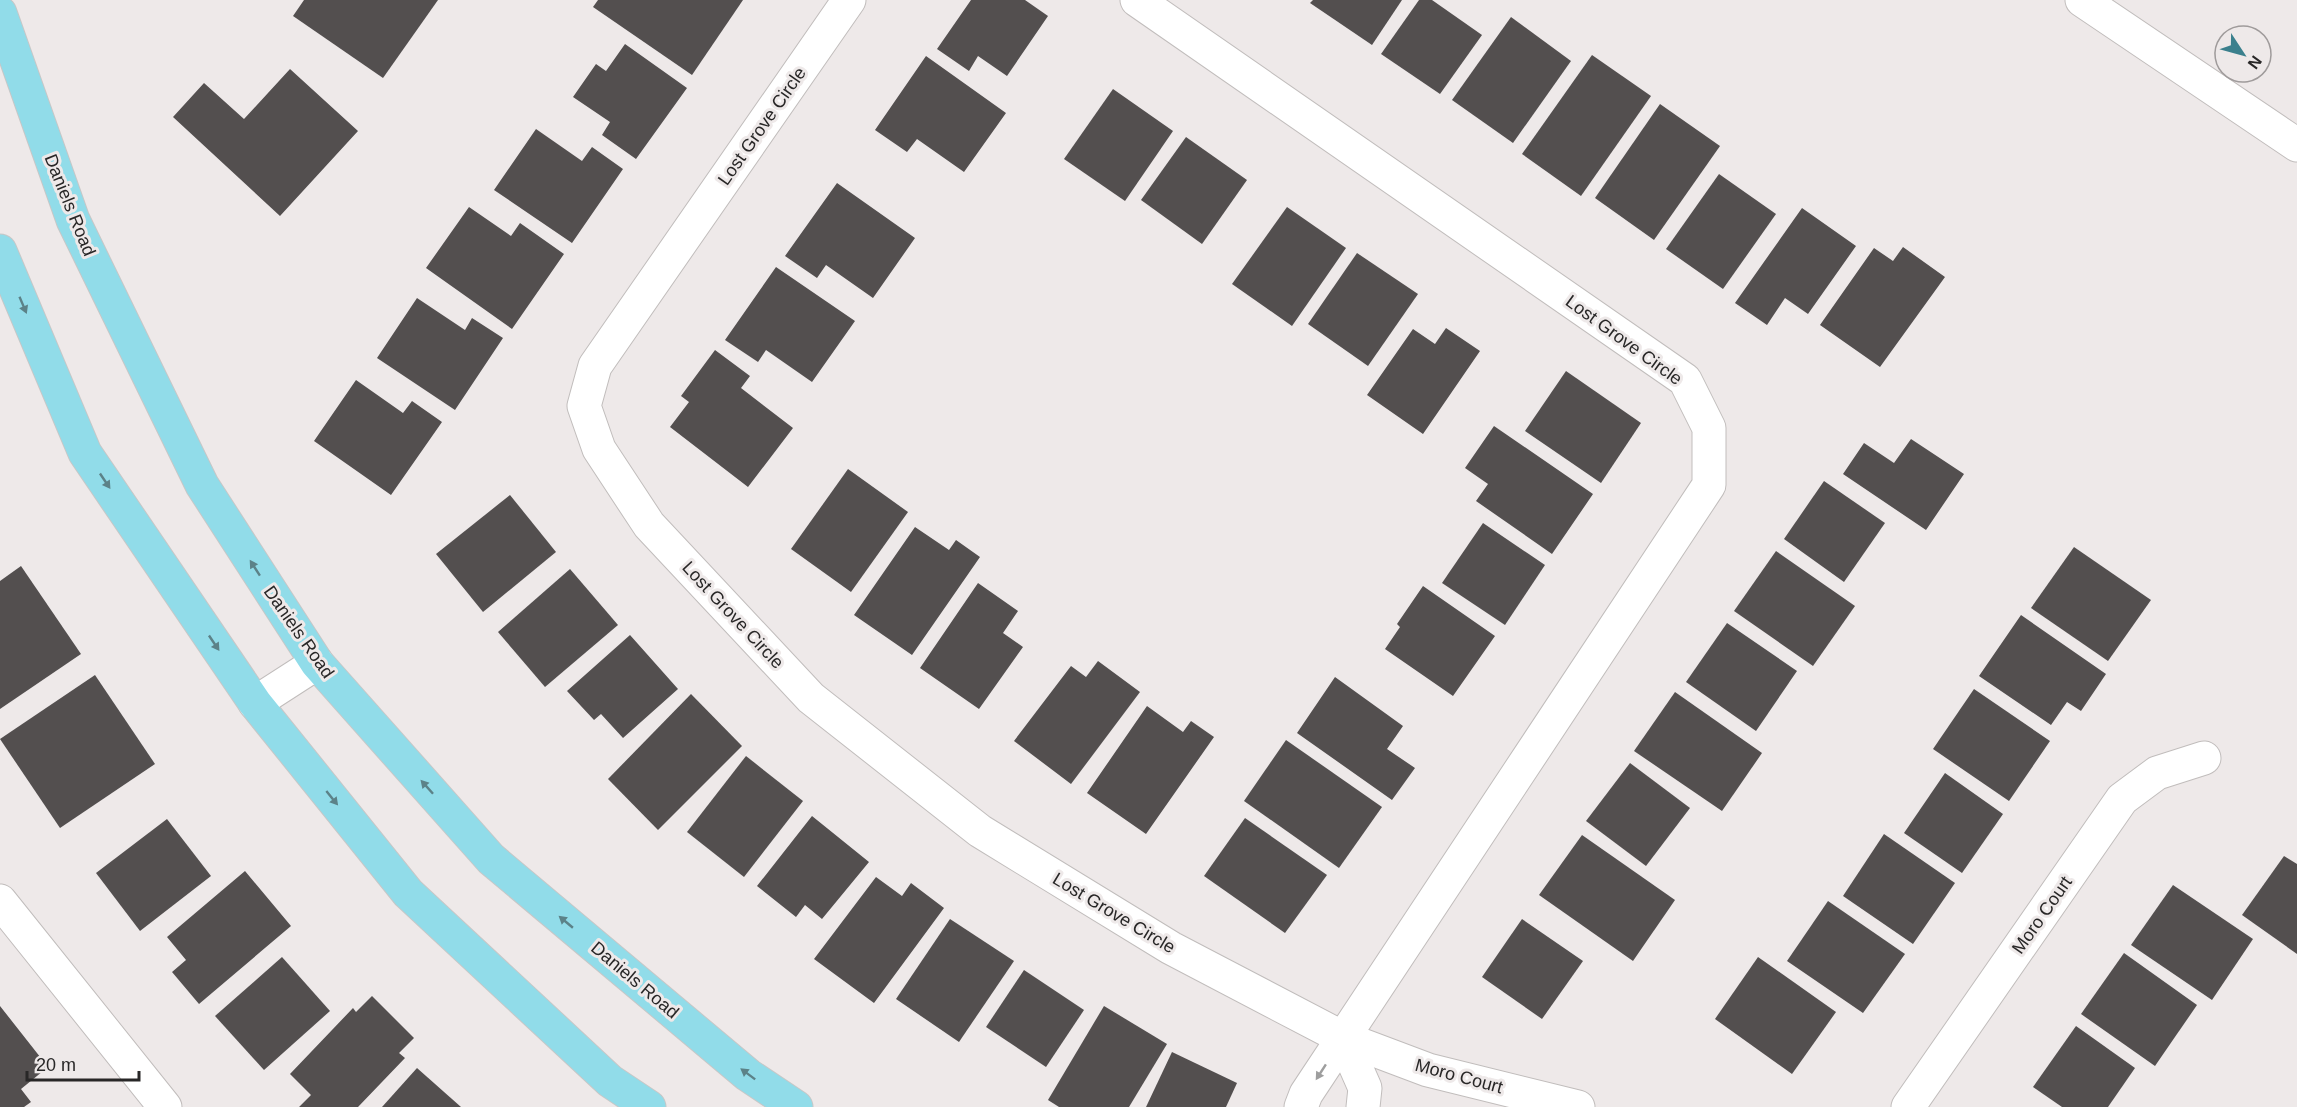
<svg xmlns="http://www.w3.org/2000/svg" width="2297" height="1107" font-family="Arial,sans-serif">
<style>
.building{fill:#534f4f}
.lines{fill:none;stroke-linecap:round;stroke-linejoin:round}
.street-casing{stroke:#c1bdbc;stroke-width:35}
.primary-casing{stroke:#c7c7c7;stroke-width:35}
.street{stroke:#fff;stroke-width:33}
.primary{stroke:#91dce9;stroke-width:33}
.oneway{fill:#5c8288}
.oneway2{fill:#9e9e9e}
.labels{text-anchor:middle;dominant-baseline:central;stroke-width:6;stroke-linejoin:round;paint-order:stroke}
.street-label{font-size:18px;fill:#282727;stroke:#eee9e9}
</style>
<rect width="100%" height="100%" fill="#eee9e9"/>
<g class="building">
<polygon points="304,0 438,0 383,78 293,16"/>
<polygon points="598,0 743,0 692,75 593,7"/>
<polygon points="971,0 1025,0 1048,16 1007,76 978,56 969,71 937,49"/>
<polygon points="1313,0 1402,0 1372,45 1310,3"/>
<polygon points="1419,0 1432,0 1482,35 1440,94 1381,54"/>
<polygon points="1511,17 1571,61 1513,143 1452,100"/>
<polygon points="625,44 687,88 636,159 602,135 610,122 573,97 596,64 606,71"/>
<polygon points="1592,55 1651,96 1581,196 1522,154"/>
<polygon points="926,56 1006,113 964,172 917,139 907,152 875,130"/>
<polygon points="290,69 358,131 280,216 173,117 204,83 244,119"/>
<polygon points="1113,89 1173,131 1125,201 1064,159"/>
<polygon points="1660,104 1720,146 1654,240 1595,198"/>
<polygon points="536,129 582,161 592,147 623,169 572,243 494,190"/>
<polygon points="1186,137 1247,180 1202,244 1141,200"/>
<polygon points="1719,174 1776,214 1723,289 1666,249"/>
<polygon points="837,183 915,238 873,298 826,265 817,278 785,256"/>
<polygon points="469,207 511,236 520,223 564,254 512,329 426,268"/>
<polygon points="1287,207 1346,248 1292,326 1232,284"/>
<polygon points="1802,208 1856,246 1808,314 1785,298 1767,325 1735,303"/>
<polygon points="1903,247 1945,277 1880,367 1820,325 1874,248 1893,261"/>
<polygon points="1357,253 1418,294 1368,366 1308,324"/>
<polygon points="776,267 855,321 812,382 766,350 758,362 725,340"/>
<polygon points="417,298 465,330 472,318 503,338 455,410 377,358"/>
<polygon points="1446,328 1480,351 1423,434 1367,395 1413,329 1435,344"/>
<polygon points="715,350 750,376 741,388 793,428 748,487 670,427 689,402 681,396"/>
<polygon points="1566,371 1641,423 1601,483 1525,431"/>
<polygon points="356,380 403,413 412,401 442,422 391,495 314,441"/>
<polygon points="1494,426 1593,494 1552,554 1476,501 1488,484 1465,468"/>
<polygon points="1911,439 1964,474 1926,530 1843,474 1864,443 1894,463"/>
<polygon points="848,469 908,512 851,592 791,549"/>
<polygon points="1824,481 1885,523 1844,582 1784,539"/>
<polygon points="510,495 556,552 483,612 436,554"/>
<polygon points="1483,523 1545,565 1505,625 1442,583"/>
<polygon points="915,527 949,550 956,540 980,557 912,655 854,615"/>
<polygon points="2074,547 2151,600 2108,661 2031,608"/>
<polygon points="1776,551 1855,606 1813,666 1734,611"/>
<polygon points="21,566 81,654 0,709 0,581"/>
<polygon points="570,569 618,625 545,687 498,632"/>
<polygon points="978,583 1018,611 1003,633 1023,647 979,709 920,668"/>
<polygon points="1423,586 1495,636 1453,696 1385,649 1400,627 1397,624"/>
<polygon points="2021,615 2106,674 2081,711 2067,702 2051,725 1979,676"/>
<polygon points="1727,623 1797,671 1756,731 1686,682"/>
<polygon points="630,635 678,689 623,738 601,714 594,720 567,691"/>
<polygon points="1098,661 1140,692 1071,784 1014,741 1071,666 1086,677"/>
<polygon points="95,675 155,764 60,828 0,739"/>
<polygon points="1335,677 1403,726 1387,749 1415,768 1392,800 1297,733"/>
<polygon points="1974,689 2050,741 2009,801 1933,749"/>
<polygon points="1675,692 1762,753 1722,811 1634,751"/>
<polygon points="691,694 742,746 658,830 608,779"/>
<polygon points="1147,706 1183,732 1191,721 1214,737 1146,834 1087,793"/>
<polygon points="1286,740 1382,807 1339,868 1244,801"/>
<polygon points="746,756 803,801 744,877 687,832"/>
<polygon points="1630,763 1690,808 1646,866 1586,821"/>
<polygon points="1945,773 2003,814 1962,873 1904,833"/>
<polygon points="812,816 869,862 822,919 805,905 796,917 757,886"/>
<polygon points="1245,818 1327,875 1285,933 1204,876"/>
<polygon points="167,819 211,876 140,931 96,873"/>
<polygon points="1884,834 1955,883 1913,944 1843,896"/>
<polygon points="1582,835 1675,900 1633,961 1539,895"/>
<polygon points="2284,856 2297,864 2297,954 2242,915"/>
<polygon points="245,871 291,926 199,1004 172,972 186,960 167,937"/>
<polygon points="876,877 902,896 911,883 944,908 874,1003 814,959"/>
<polygon points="2173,885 2253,939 2212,1000 2131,945"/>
<polygon points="1828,901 1905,954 1863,1013 1787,961"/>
<polygon points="950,919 1014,961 959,1042 896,999"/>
<polygon points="1522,919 1583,961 1542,1019 1482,977"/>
<polygon points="2124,953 2197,1005 2155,1066 2081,1014"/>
<polygon points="282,957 330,1011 264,1070 215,1016"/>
<polygon points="1758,957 1836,1012 1792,1074 1715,1019"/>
<polygon points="1024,970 1084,1010 1046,1067 986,1027"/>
<polygon points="372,996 414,1038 399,1053 405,1058 358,1107 299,1107 311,1095 290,1074 353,1008 356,1012"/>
<polygon points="0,1006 48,1067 21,1089 31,1102 24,1107 0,1107"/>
<polygon points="1104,1006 1167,1044 1129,1107 1059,1107 1048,1100"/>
<polygon points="2076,1026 2135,1068 2108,1107 2062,1107 2033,1087"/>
<polygon points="1172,1052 1237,1083 1226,1107 1146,1107"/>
<polygon points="417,1068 461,1107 382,1107"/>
</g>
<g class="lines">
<g class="street-casing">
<g id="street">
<polyline points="849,0 595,366 584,406 599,449 649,525 811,698 980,831 1171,948 1343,1038 1428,1070 1578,1107"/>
<polyline points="1137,0 1685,380 1709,428 1709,485 1306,1094 1301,1107"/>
<polyline points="2082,0 2297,145"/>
<polyline points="255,703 317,663"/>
<polyline points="0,901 165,1107"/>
<polyline points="1343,1038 1365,1088 1363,1107"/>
<polyline points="1908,1107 2122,799 2157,773 2204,758"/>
</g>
</g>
<g class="primary-casing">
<g id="primary">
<polyline points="0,13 73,220 202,485 317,663 491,859 748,1075 796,1107"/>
<polyline points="0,251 85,453 255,703 408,893 610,1081 649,1107"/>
</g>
</g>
<use href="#street" class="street"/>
<use href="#primary" class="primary"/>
</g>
<defs><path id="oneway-solid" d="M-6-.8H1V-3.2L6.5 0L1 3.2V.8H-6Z" transform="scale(1.5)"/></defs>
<g class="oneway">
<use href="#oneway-solid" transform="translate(23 305) rotate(67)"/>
<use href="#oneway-solid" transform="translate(105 481) rotate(56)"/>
<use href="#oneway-solid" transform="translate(255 568) rotate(-123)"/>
<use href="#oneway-solid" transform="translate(214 643) rotate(56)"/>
<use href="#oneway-solid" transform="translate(427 787) rotate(-132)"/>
<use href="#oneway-solid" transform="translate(332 798) rotate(51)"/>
<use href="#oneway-solid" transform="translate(566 922) rotate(-140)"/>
<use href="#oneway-solid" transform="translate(748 1074) rotate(-143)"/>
</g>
<use class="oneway2" href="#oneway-solid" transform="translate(1321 1072) rotate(123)"/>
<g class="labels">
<g class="street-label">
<text transform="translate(762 126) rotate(-55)">Lost Grove Circle</text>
<text transform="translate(70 205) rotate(68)">Daniels Road</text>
<text transform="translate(1624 340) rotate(36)">Lost Grove Circle</text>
<text transform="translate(733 615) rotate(47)">Lost Grove Circle</text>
<text transform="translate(299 632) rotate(55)">Daniels Road</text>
<text transform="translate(1114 913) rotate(31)">Lost Grove Circle</text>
<text transform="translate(2042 915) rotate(-55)">Moro Court</text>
<text transform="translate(635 980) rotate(40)">Daniels Road</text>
<text transform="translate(1459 1076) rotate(15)">Moro Court</text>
</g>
</g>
<g transform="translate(2243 54) rotate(126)"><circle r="28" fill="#eee9e9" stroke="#9f9b9b" stroke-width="1.5"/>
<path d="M0-4.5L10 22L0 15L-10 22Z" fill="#3b808d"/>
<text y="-9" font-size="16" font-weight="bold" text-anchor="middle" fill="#282727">N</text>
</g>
<path d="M27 1071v9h112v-9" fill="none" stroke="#282727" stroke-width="3"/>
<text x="36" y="1071" font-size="18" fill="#282727" stroke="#eee9e9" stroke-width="4.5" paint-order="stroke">20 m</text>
</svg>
